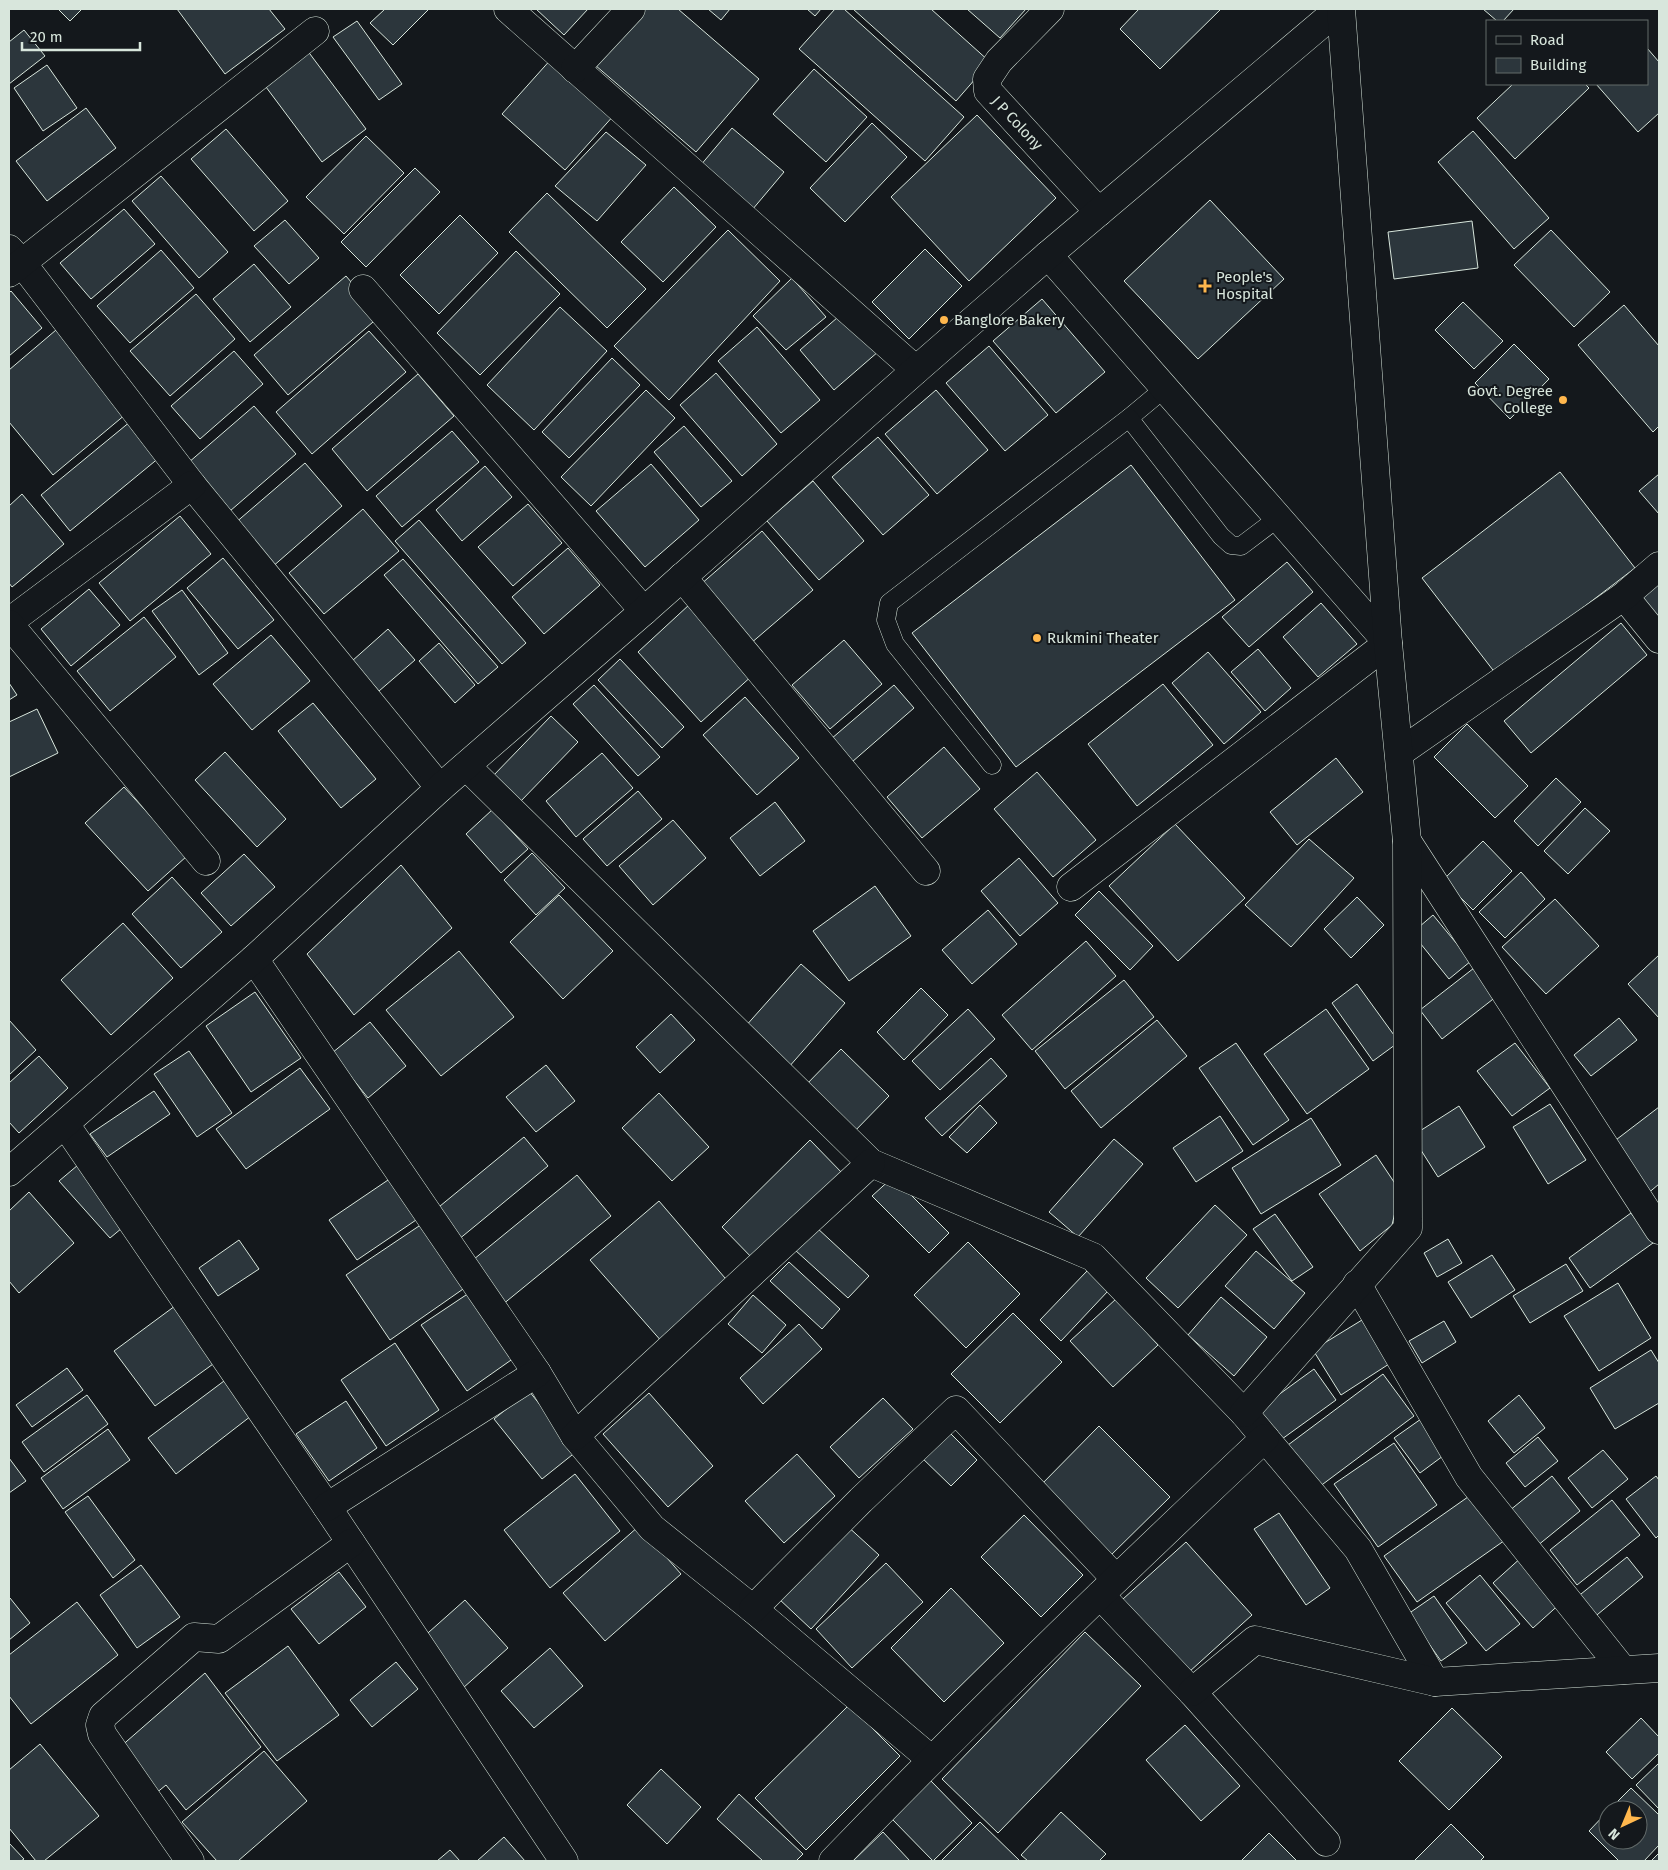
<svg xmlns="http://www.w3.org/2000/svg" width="1668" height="1870" font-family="'Fira Sans',sans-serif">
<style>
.building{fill:#2c363c;stroke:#d8e6dc}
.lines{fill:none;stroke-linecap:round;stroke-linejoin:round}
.lane-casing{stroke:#d8e6dc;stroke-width:19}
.street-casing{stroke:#d8e6dc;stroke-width:29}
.lane{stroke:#14181c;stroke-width:18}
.street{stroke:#14181c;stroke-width:28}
.poi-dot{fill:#ffb74d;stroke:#14181c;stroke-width:2}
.labels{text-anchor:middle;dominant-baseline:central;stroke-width:4;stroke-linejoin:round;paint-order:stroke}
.street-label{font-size:15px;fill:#d8e6dc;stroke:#14181c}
.poi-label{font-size:15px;fill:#d8e6dc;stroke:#14181c;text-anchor:start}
</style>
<rect width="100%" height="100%" fill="#14181c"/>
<g class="building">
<polygon points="58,9 82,9 70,21"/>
<polygon points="177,9 269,9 285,29 225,74"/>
<polygon points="385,9 429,9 393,45 370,23"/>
<polygon points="536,9 588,9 564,35"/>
<polygon points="644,9 678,9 759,79 696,152 595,65"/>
<polygon points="708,9 730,9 721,20"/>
<polygon points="807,9 821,9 815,16"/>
<polygon points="835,9 844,9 964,117 925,161 799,49"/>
<polygon points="853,9 931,9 990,62 956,101"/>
<polygon points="967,9 1026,9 1000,38"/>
<polygon points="1139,9 1221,9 1160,69 1120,29"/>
<polygon points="1483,9 1514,9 1503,21 1497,21"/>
<polygon points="357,21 402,84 379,100 333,37"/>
<polygon points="24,30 45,56 9,84 9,42"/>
<polygon points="1647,48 1659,62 1659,113 1638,132 1596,84 1647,84"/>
<polygon points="307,50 366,129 322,162 263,83"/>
<polygon points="553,57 615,114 565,170 502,114"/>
<polygon points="47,65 77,108 43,131 14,88"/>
<polygon points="814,69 867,117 826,162 773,114"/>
<polygon points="1513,84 1585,84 1589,88 1515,159 1477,118"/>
<polygon points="86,108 116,148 47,201 16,161"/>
<polygon points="977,115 1056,198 969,281 891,197"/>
<polygon points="872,123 907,157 845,222 810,188"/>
<polygon points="732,128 784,172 752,210 700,166"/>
<polygon points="226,129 288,201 254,231 191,159"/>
<polygon points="1473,131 1549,218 1514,249 1438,162"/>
<polygon points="606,132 646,165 597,221 555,186"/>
<polygon points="366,136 404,173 344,234 306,197"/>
<polygon points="415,168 440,192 366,267 341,242"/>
<polygon points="161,176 228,252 199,278 132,201"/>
<polygon points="674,187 716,227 663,282 621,242"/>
<polygon points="547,193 646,289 607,328 509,232"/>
<polygon points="1210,200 1284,279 1198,359 1124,281"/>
<polygon points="124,209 155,244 91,299 60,263"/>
<polygon points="460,215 498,253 439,314 400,275"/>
<polygon points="285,220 319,258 289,284 254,246"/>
<polygon points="1472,221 1478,268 1394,279 1388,232"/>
<polygon points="728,230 780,281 669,400 614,346"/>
<polygon points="1551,230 1610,292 1574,327 1514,265"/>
<polygon points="925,249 962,286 909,339 872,302"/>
<polygon points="161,250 194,288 130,343 97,306"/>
<polygon points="516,251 560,294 480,375 437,333"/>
<polygon points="254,264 291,307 250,342 213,299"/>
<polygon points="346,276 380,316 288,395 254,355"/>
<polygon points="792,278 826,317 786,350 753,316"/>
<polygon points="11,291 42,328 9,356 9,293"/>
<polygon points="196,294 235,339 170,396 130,351"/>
<polygon points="1042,299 1105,372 1056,413 993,341"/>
<polygon points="1463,302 1503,341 1474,369 1435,330"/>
<polygon points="1624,305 1659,346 1659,426 1653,432 1578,345"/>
<polygon points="560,307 607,351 534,430 487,385"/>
<polygon points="845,311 879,351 834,390 800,350"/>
<polygon points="757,327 820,400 781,433 718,361"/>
<polygon points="56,330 126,414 53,475 9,422 9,370"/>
<polygon points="369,331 406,372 312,454 276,412"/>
<polygon points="1514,344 1549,379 1510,419 1475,383"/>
<polygon points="989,346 1048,415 1005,451 946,383"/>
<polygon points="234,351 263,384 200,439 171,406"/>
<polygon points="612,358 640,385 569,458 542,432"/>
<polygon points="716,373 777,444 742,476 680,405"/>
<polygon points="418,374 454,416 367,491 332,449"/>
<polygon points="646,390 675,418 591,506 561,477"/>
<polygon points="936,390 988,450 937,494 885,434"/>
<polygon points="254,406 296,454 230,511 188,463"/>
<polygon points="131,421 160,457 70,531 41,495"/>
<polygon points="684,426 732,481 701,507 654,452"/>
<polygon points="452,431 479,462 402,527 376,496"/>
<polygon points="878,437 929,495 883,535 832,477"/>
<polygon points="305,463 342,506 271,568 234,524"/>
<polygon points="651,464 699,520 645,567 596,511"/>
<polygon points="1131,465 1235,600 1016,767 912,633"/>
<polygon points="485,466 512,497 462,541 436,510"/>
<polygon points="1560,472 1635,568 1496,674 1422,578"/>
<polygon points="1659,474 1659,514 1639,491"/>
<polygon points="813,481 864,541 819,580 767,521"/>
<polygon points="22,494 64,544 12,587 9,583 9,506"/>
<polygon points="528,504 562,543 513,586 478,547"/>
<polygon points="363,509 399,551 324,614 289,573"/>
<polygon points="180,516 211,554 130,621 99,583"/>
<polygon points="419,520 526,643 502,664 395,541"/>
<polygon points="762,531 813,590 750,644 700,585"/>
<polygon points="568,548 600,585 544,634 512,597"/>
<polygon points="223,558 274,620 238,649 187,588"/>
<polygon points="403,559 498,667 478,684 384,575"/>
<polygon points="1287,562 1313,592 1249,647 1222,617"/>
<polygon points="1659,581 1659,631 1634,602"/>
<polygon points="89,589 120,625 71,666 41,629"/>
<polygon points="182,590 228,653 199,675 152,611"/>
<polygon points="1321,603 1357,644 1318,677 1283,637"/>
<polygon points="690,604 754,674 701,722 638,652"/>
<polygon points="144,617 176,657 110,711 77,671"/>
<polygon points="1621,623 1647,655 1531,753 1504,721"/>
<polygon points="388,629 415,660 379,691 352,661"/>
<polygon points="271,635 310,681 252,730 213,684"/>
<polygon points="844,640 882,684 830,729 792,685"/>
<polygon points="439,643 475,685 455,703 419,661"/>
<polygon points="1258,649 1291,688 1265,711 1231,672"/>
<polygon points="1208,652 1261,712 1224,744 1172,683"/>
<polygon points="620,659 684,727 662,748 598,680"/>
<polygon points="9,683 17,695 9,700"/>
<polygon points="1163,684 1213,745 1137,806 1088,744"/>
<polygon points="594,685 660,757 638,776 573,704"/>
<polygon points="894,685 914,708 852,762 831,739"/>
<polygon points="745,697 799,758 757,795 703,735"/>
<polygon points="313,703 376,779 341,808 278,731"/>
<polygon points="37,709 58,753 9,777 9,722"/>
<polygon points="551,716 578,742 519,803 492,777"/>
<polygon points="1467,724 1528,786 1495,818 1434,757"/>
<polygon points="944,747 980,789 922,838 887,797"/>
<polygon points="225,752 286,819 257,847 195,780"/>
<polygon points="602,753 633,788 576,837 546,801"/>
<polygon points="1336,758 1363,792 1297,845 1270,812"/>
<polygon points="1037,772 1096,840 1053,877 994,809"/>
<polygon points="1556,778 1581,802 1538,846 1514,821"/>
<polygon points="124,787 187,856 148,891 85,823"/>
<polygon points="638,791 662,819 607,866 583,839"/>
<polygon points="775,802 805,841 760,876 730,838"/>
<polygon points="1585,808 1610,831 1568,874 1544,851"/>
<polygon points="492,810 528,849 501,873 466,834"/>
<polygon points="673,820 706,858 653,905 619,866"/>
<polygon points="1175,824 1245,898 1178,961 1109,886"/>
<polygon points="1309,839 1354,878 1291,947 1245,905"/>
<polygon points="1483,841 1512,871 1473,910 1443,880"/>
<polygon points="532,853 565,888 536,915 504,880"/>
<polygon points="244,854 275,887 231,926 201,893"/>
<polygon points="1019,858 1058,903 1020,936 981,891"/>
<polygon points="401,865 452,928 354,1015 307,954"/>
<polygon points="1521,872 1545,899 1505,938 1479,912"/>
<polygon points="172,877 222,932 181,968 132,914"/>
<polygon points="875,886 911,936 849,981 813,931"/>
<polygon points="1099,891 1153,946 1130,970 1075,915"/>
<polygon points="559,895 613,951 563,999 510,942"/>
<polygon points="1357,897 1384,925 1351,958 1324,929"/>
<polygon points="1555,899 1599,946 1546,994 1502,947"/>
<polygon points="988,910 1017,944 972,984 942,950"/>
<polygon points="1433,915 1471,961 1449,979 1412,933"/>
<polygon points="123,923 173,978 111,1035 61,980"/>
<polygon points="1086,941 1116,976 1032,1050 1002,1015"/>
<polygon points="459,951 514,1017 441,1076 386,1010"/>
<polygon points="1659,955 1659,1018 1628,984"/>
<polygon points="801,964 845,1003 788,1068 744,1028"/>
<polygon points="1474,968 1497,996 1442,1039 1420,1010"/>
<polygon points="1124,980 1154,1017 1065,1089 1035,1051"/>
<polygon points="1357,984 1399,1042 1373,1061 1332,1003"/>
<polygon points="921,988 948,1015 904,1060 877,1032"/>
<polygon points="255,992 301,1058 251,1092 206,1026"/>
<polygon points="968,1009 995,1039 940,1090 912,1061"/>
<polygon points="1326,1009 1369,1069 1307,1114 1264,1054"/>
<polygon points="671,1014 695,1040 660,1073 636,1047"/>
<polygon points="1619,1018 1637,1040 1591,1076 1574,1055"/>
<polygon points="9,1020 36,1050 9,1075"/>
<polygon points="1157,1020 1187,1056 1101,1128 1071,1091"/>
<polygon points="370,1022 406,1066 368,1098 332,1053"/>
<polygon points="1236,1043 1289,1120 1253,1145 1199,1068"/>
<polygon points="1515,1043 1550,1088 1512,1116 1477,1071"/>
<polygon points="841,1049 889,1096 851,1135 803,1088"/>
<polygon points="189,1051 232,1113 197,1137 154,1074"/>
<polygon points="39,1056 68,1088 19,1133 9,1122 9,1083"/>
<polygon points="991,1058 1007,1076 942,1136 925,1118"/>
<polygon points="546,1065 575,1101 536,1132 506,1097"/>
<polygon points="300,1068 330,1109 246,1169 216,1129"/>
<polygon points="154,1091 170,1114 107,1157 90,1134"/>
<polygon points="659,1093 709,1147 672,1181 622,1128"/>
<polygon points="1550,1104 1586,1160 1548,1184 1513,1127"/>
<polygon points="980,1105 997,1123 967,1153 949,1137"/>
<polygon points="1459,1106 1485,1147 1438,1177 1412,1136"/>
<polygon points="1659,1107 1659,1184 1646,1195 1608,1146"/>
<polygon points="1220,1116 1243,1151 1196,1182 1173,1148"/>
<polygon points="1311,1118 1341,1165 1261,1214 1232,1168"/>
<polygon points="524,1137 548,1166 458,1240 434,1211"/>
<polygon points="1114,1139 1143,1164 1078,1237 1049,1212"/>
<polygon points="810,1140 844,1175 756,1262 722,1227"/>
<polygon points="1376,1155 1400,1191 1392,1225 1360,1251 1319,1194"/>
<polygon points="78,1165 128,1223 110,1238 59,1181"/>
<polygon points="577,1175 611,1216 502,1305 468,1264"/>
<polygon points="893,1177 949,1233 929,1253 872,1196"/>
<polygon points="391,1178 419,1218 357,1260 329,1220"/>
<polygon points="29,1192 74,1243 19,1293 9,1281 9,1211"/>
<polygon points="659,1201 731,1285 663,1343 590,1260"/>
<polygon points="1215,1205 1247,1235 1178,1308 1146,1278"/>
<polygon points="1631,1213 1653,1243 1590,1288 1569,1258"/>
<polygon points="1275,1214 1313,1267 1292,1281 1253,1229"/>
<polygon points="422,1224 466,1287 390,1340 346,1275"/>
<polygon points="816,1227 869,1276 848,1298 795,1250"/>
<polygon points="1448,1239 1462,1263 1437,1277 1424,1253"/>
<polygon points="239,1240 259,1269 218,1296 199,1268"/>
<polygon points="968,1242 1020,1294 966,1348 914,1295"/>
<polygon points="1256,1251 1305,1293 1274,1329 1225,1286"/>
<polygon points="1492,1255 1515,1290 1471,1318 1448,1282"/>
<polygon points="789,1262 840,1309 822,1329 770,1281"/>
<polygon points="1566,1264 1583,1291 1530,1323 1513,1296"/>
<polygon points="1087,1271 1108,1291 1061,1341 1040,1320"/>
<polygon points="1618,1283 1651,1338 1599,1371 1564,1316"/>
<polygon points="469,1293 514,1358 467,1391 421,1325"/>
<polygon points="753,1295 786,1325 762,1353 728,1324"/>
<polygon points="1221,1297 1267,1337 1234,1376 1188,1335"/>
<polygon points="1116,1299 1158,1345 1113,1387 1070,1341"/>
<polygon points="179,1303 220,1359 155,1406 114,1351"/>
<polygon points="1013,1313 1062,1362 1000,1423 951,1374"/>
<polygon points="1362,1320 1389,1364 1341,1395 1313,1350"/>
<polygon points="1444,1321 1456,1342 1422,1363 1409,1341"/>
<polygon points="799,1324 822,1349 763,1404 740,1378"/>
<polygon points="395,1343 439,1410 386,1446 341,1380"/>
<polygon points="1651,1350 1659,1363 1659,1403 1615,1429 1590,1388"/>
<polygon points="67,1368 83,1390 32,1427 16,1405"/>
<polygon points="1314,1369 1336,1400 1282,1439 1259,1409"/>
<polygon points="1383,1374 1414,1416 1319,1487 1288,1445"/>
<polygon points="224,1381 251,1416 176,1474 148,1438"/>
<polygon points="529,1391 577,1451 542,1479 494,1419"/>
<polygon points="649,1393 713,1466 668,1507 603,1434"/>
<polygon points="87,1395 108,1424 44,1472 22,1442"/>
<polygon points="1519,1395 1545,1428 1514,1453 1488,1421"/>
<polygon points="883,1398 913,1429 859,1478 830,1447"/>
<polygon points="346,1401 377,1448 329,1481 296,1434"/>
<polygon points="1421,1419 1447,1453 1420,1473 1394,1438"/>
<polygon points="1099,1426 1170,1497 1107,1559 1038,1488"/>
<polygon points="108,1429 130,1460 63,1509 41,1478"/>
<polygon points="946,1429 977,1460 951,1486 919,1455"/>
<polygon points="1538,1437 1558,1461 1525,1487 1506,1463"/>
<polygon points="1394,1443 1437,1505 1378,1547 1334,1484"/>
<polygon points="1603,1450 1628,1479 1592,1508 1568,1478"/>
<polygon points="797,1454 835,1496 784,1543 745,1501"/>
<polygon points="9,1458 26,1481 9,1493"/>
<polygon points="575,1474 620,1531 550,1588 504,1530"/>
<polygon points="1552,1476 1580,1511 1537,1546 1509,1511"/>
<polygon points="1656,1476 1659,1480 1659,1535 1656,1538 1626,1499"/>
<polygon points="1475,1492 1508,1538 1417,1602 1384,1556"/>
<polygon points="88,1496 135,1560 113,1578 65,1512"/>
<polygon points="1612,1500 1640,1535 1577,1585 1550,1550"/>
<polygon points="1279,1513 1330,1588 1306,1605 1254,1529"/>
<polygon points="1024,1515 1083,1575 1041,1617 981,1557"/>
<polygon points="845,1524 879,1555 811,1629 778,1598"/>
<polygon points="639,1526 681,1574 605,1641 563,1593"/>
<polygon points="1186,1542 1252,1615 1189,1672 1123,1599"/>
<polygon points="1523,1556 1563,1601 1533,1628 1493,1583"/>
<polygon points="1627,1557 1643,1577 1592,1619 1576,1598"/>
<polygon points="886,1563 923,1602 852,1668 816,1629"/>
<polygon points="141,1565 180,1617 137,1648 100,1595"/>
<polygon points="339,1572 366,1607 319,1644 291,1609"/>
<polygon points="1480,1575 1520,1624 1486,1651 1446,1603"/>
<polygon points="951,1588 1004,1643 944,1702 891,1648"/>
<polygon points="1434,1596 1467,1643 1441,1661 1408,1614"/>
<polygon points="10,1598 30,1623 9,1640 9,1599"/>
<polygon points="465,1600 508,1648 463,1688 420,1640"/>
<polygon points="77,1602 118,1655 31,1724 9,1696 9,1655"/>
<polygon points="1085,1632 1141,1686 998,1833 942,1779"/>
<polygon points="288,1646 339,1715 277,1761 225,1693"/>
<polygon points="550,1648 583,1686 534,1728 501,1691"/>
<polygon points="396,1662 418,1689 372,1727 350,1700"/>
<polygon points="205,1673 261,1747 186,1810 166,1785 155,1794 119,1748"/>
<polygon points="849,1705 900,1756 806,1850 755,1798"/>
<polygon points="1452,1708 1502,1757 1449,1810 1399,1761"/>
<polygon points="1641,1718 1659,1737 1659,1753 1632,1779 1606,1752"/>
<polygon points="1185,1725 1240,1786 1201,1821 1146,1760"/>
<polygon points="40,1744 99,1816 44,1861 36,1861 9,1828 9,1770"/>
<polygon points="264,1751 307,1801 238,1861 217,1861 182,1822"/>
<polygon points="1659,1763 1659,1809 1636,1785"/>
<polygon points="661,1769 701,1807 667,1844 627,1805"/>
<polygon points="931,1781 972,1823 933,1861 892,1819"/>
<polygon points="1631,1788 1659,1815 1659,1845 1644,1861 1619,1861 1589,1831 1608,1811 1608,1840 1638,1840 1638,1810 1609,1810"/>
<polygon points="739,1794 803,1854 796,1861 763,1861 717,1819"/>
<polygon points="1061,1812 1106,1854 1099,1861 1028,1861 1021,1855"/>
<polygon points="980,1822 1020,1861 941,1861"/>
<polygon points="1451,1824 1484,1857 1480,1861 1414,1861"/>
<polygon points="883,1832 910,1861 853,1861"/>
<polygon points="1269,1833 1297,1861 1241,1861"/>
<polygon points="504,1837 525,1861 477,1861"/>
<polygon points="9,1843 24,1859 21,1861 9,1861"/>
<polygon points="450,1850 460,1861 437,1861"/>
<polygon points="1659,1853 1659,1861 1651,1861"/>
</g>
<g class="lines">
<g class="lane-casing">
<g id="lane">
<polyline points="1129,418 1165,388"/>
<polyline points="992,765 895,644 886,620 889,603 1129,418 1221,536 1231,545 1241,546 1278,518"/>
</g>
</g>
<g class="street-casing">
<g id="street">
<polyline points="508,9 916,370"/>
<polyline points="1050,9 999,61 987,79 988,91 1099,212"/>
<polyline points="575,69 631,9"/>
<polyline points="9,249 22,263 192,485 440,788"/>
<polyline points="1048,255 1388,643 1071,887"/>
<polyline points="9,273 315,31"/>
<polyline points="363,289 644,611"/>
<polyline points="682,577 926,871"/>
<polyline points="1624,596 1659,639"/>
<polyline points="9,622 192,485"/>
<polyline points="9,624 206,861"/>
<polyline points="1399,753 1624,596 1659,566"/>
<polyline points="466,766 871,1163 1093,1257 1244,1413 1358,1549 1435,1682"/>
<polyline points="1407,841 1659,1230"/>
<polyline points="254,959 537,1373 575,1436 652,1528 753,1609 932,1760"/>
<polyline points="65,1124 327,1507 564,1861"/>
<polyline points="9,1172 254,959 440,788 644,611 916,370 1048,255 1339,9"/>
<polyline points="1357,1284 1469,1477 1623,1670"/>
<polyline points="1244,1413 1408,1228 1407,841 1388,643 1341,9"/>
<polyline points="575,1436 871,1163"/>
<polyline points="327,1507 537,1373"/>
<polyline points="1100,1595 1192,1692 1326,1842"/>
<polyline points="753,1609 861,1500 956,1410 1116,1579"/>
<polyline points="1192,1692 1255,1640 1435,1682 1659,1668"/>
<polyline points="190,1861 102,1734 100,1725 103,1716 194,1637 219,1639 351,1543"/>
<path d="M 833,1861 C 973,1716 1118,1576 1265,1438"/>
</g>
</g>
<use href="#lane" class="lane"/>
<use href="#street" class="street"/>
</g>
<g class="poi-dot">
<path d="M1202.5 278.5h5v5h5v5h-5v5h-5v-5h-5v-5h5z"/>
<circle cx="944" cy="320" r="5"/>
<circle cx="1563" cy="400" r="5"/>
<circle cx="1037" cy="638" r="5"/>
</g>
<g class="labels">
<g class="street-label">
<text transform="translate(1017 123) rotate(47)">J P Colony</text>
</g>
<g class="poi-label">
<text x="1216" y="277">People's<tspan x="1216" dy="17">Hospital</tspan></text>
<text x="954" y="320">Banglore Bakery</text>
<text x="1553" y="391" text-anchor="end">Govt. Degree<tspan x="1553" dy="17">College</tspan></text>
<text x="1047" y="638">Rukmini Theater</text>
</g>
</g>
<rect width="1668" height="1870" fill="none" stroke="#d8e6dc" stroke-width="20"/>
<rect x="1486" y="20" width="162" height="65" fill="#14181c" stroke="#626a69"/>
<rect x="1496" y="36" width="25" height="8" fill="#14181c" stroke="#626a69"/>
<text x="1530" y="45" font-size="15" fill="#d8e6dc">Road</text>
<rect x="1496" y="58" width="25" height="15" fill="#2c363c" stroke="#626a69"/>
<text x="1530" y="70" font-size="15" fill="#d8e6dc">Building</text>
<g transform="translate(1623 1825) rotate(224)"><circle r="24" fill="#14181c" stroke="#626a69"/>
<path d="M0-4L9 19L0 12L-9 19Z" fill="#ffb74d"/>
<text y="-8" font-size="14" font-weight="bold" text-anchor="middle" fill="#d8e6dc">N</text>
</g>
<path d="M22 42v8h118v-8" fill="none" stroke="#d8e6dc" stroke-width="2.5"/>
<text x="30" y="42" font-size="15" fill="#d8e6dc" stroke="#14181c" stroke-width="4" paint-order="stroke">20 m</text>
</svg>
